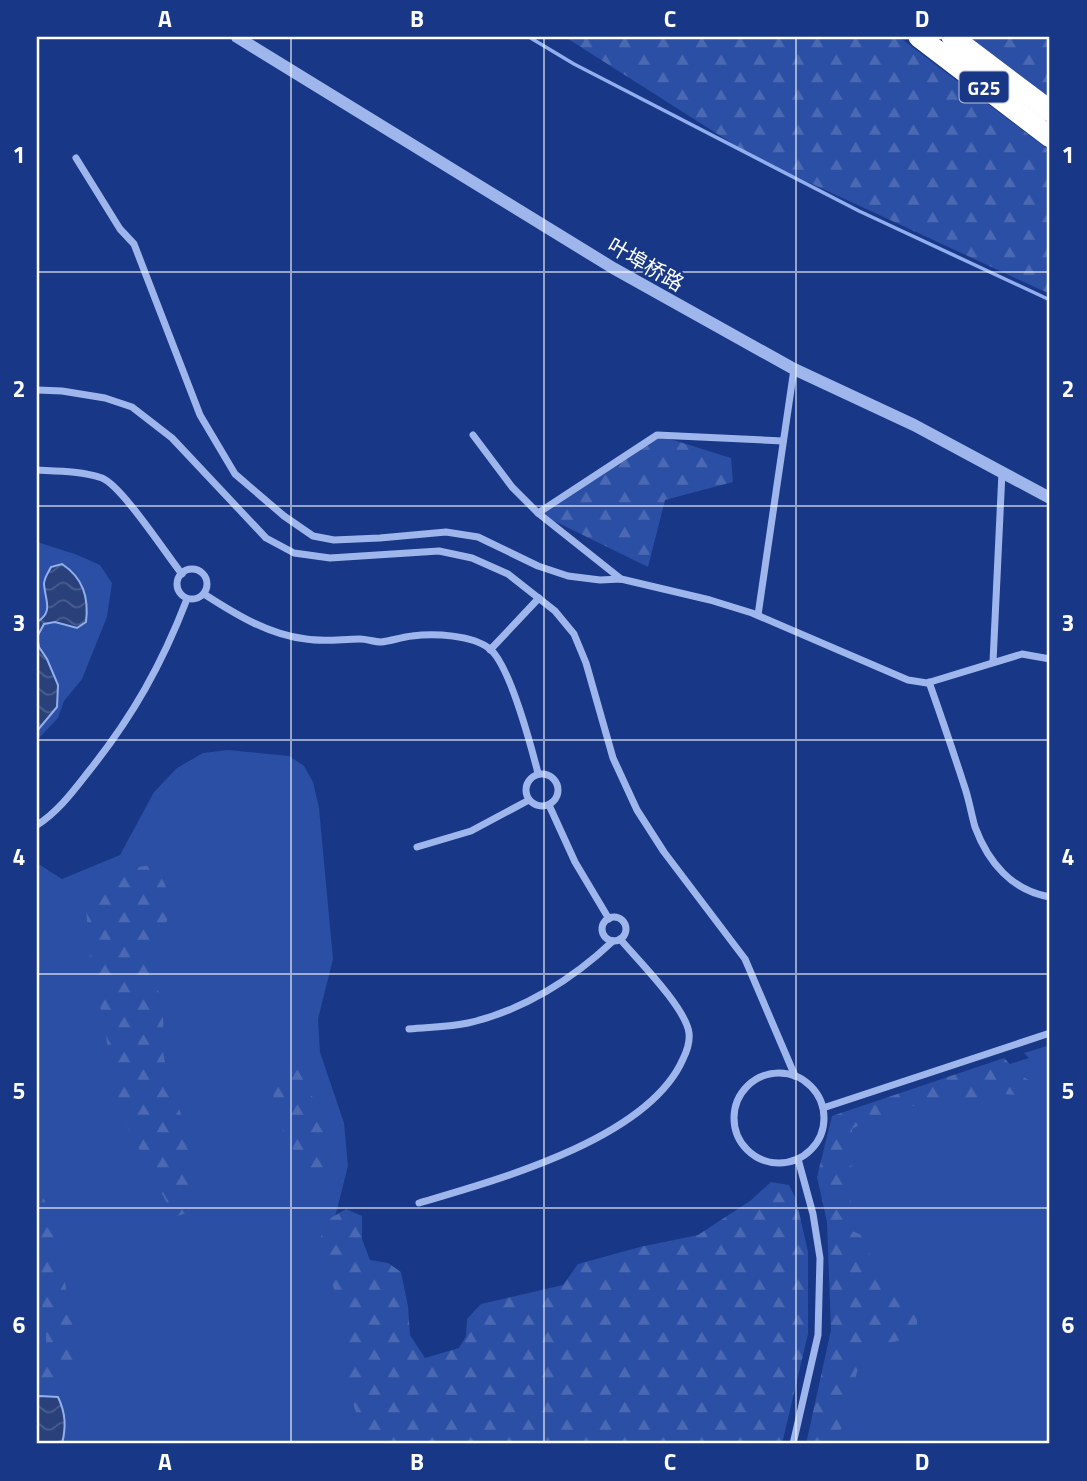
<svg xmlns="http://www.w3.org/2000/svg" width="1087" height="1481" font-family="'Titillium Web','Noto Sans SC',sans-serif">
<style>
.green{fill:#2b4fa5}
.forest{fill:url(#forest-firs)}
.water{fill:url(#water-waves);stroke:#91aeef;stroke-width:2}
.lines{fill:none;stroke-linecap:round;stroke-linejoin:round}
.stream{stroke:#91aeef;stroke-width:3.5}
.minor{stroke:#9fb6ed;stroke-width:7}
.tertiary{stroke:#9fb6ed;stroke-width:12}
.motorway{stroke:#fff;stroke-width:21}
.grid{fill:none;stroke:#fff;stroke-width:2;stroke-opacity:0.55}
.labels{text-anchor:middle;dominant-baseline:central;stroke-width:5;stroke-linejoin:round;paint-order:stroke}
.shield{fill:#183786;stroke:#bac3db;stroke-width:2}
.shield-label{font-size:19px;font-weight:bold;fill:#fff}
.street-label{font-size:21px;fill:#fff;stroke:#183786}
.neatline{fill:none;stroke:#fff;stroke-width:2.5}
.grid-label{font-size:23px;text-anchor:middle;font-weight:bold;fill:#fff}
</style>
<defs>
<pattern id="forest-firs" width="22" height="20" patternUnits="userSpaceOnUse" patternTransform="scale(1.75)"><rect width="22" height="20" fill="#2b4fa5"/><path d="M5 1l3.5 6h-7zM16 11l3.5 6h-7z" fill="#4b69b2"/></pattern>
<pattern id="water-waves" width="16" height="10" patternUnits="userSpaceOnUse" patternTransform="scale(1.75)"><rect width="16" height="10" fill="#29407b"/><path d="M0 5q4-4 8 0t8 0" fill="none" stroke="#495d8f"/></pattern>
</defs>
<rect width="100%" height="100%" fill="#183786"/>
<g class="green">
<polygon points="37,542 75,554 100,565 112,583 107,617 82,679 64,701 58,718 37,740"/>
<polygon points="228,750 289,756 304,766 313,782 319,808 333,959 318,1019 320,1052 344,1123 348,1166 331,1233 395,1444 37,1444 37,863 62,879 120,855 154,792 177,768 203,753"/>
<polygon points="1050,1045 1050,1444 817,1444 838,1329 838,1117 1029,1058 1024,1053"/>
</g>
<g class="forest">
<polygon points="565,37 899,37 1050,151 1050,294 752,156"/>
<polygon points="970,37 1050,37 1050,101"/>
<polygon points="657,435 731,458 733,482 665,500 648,567 538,513"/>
<path d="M 152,865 C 172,890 175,904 162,934 C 159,940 154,948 154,954 C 153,975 161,998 163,1018 C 164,1029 162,1040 163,1051 C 171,1110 209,1149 187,1213 L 174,1217 L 122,1116 L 110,1076 L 107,1042 L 90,954 L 85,897 L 132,868 Z"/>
<path d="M 1004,1058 L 1022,1076 L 1037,1085 L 1042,1093 L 1039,1097 L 983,1092 L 980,1098 C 929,1103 897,1103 852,1129 L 850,1230 L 866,1237 L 873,1269 L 885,1280 L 891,1291 L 905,1300 L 917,1312 L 917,1324 L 911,1337 C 890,1344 869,1344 859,1365 L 837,1444 L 806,1444 L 831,1330 L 827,1222 L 817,1177 L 832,1116 Z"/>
<path d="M 298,1070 C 320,1111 337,1135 324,1184 L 311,1185 C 296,1147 267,1119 274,1076 Z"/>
<polygon points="771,1182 789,1185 796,1199 808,1252 808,1334 782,1444 368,1444 350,1396 343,1359 343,1322 329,1271 319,1248 324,1222 346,1209 362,1216 362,1239 370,1260 388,1263 401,1272 408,1306 410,1335 425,1358 459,1348 466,1336 467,1319 481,1304 563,1285 578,1264 640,1247 698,1235 750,1201"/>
<path d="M 37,1185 L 51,1214 L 57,1240 L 78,1352 L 73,1376 L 60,1386 L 37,1381 C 37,1371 43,1364 45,1354 C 48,1335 45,1308 37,1291 Z"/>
</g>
<g class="water">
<path d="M 62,564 C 83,578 89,597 86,622 L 77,628 L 55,622 L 44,624 L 37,637 L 39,647 L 47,659 L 58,685 L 57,707 L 37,731 L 37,622 C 54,612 45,600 44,584 C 44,578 48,573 51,567 Z"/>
<path d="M 40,1396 L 58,1397 C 66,1414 66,1427 62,1444 L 37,1444 L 37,1397 Z"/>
</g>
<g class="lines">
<polyline class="stream" points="529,37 574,64 859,211 1050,300"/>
<g class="minor">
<polyline points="76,158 120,229 134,244 200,415 235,474 284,516 313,536 334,540 380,538 446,532 478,537 538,566 568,576 600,580 621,579 710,600 752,613 908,680 927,683 1022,654 1050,659"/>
<polyline points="37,390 62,391 105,398 132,407 172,438 266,538 294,553 330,558 439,551 472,558 508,574 555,611 574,634 586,663 613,758 637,810 664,852 745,959 795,1076"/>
<polyline points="473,435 512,487 538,513 621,579"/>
<path d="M 37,470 C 57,471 82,471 102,478 C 122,486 166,554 182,574"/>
<polyline points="538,513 657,435 783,441"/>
<circle cx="192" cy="584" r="15"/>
<path d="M 204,594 C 235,614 269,635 306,639 C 324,642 342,639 360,639 C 367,639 374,642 381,642 C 391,641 402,637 412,636 C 434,633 473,635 490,649 C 510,666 531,746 538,773"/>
<polyline points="758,615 794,369"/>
<polyline points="490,650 539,598"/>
<polyline points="993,662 1002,472"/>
<path d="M 929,682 C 941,716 953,751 964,785 C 969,799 971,813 975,827 C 988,862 1012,891 1050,897"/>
<circle cx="542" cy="790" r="16"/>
<polyline points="549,805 575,862 609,919"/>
<path d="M 37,825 C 58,812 74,790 89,771 C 133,716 162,664 187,599"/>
<polyline points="417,847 471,831 529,800"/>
<circle cx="614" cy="929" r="12"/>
<path d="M 409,1029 C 428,1027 449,1027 468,1023 C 522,1011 573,979 613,941"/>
<circle cx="779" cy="1118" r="45"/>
<polyline points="823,1108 1050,1033"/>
<path d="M 419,1203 C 497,1180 648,1139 683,1059 C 687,1051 690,1042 689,1033 C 686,1008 637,959 620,939"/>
<polyline points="793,1444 818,1335 820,1258 813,1214 798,1159"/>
</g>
<polyline class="tertiary" points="237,37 613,268 794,369 914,425 1050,498"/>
<g class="motorway">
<polyline points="919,37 1050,137"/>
<polyline points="952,37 1050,111"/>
</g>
</g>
<path class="grid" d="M 291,37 L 291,1444M 544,37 L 544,1444M 796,37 L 796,1444M 37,272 L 1050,272M 37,506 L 1050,506M 37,740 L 1050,740M 37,974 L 1050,974M 37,1208 L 1050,1208"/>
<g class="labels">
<rect class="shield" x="959.5" y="71.5" width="49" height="31" rx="5"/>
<g class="shield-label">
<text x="984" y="87">G25</text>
</g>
<g class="street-label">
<text transform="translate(646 264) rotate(30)">叶埠桥路</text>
</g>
</g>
<rect width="1087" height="1481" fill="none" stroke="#183786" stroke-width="77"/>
<rect x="38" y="38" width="1010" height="1404" class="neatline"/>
<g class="grid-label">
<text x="165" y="27">A</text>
<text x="417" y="27">B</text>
<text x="670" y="27">C</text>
<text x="922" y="27">D</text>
<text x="19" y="163">1</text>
<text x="1068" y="163">1</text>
<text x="19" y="397">2</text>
<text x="1068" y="397">2</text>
<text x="19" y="631">3</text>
<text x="1068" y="631">3</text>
<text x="19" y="865">4</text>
<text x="1068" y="865">4</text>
<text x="19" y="1099">5</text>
<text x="1068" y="1099">5</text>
<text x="19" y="1333">6</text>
<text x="1068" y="1333">6</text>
<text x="165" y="1470">A</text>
<text x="417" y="1470">B</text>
<text x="670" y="1470">C</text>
<text x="922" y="1470">D</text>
</g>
</svg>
